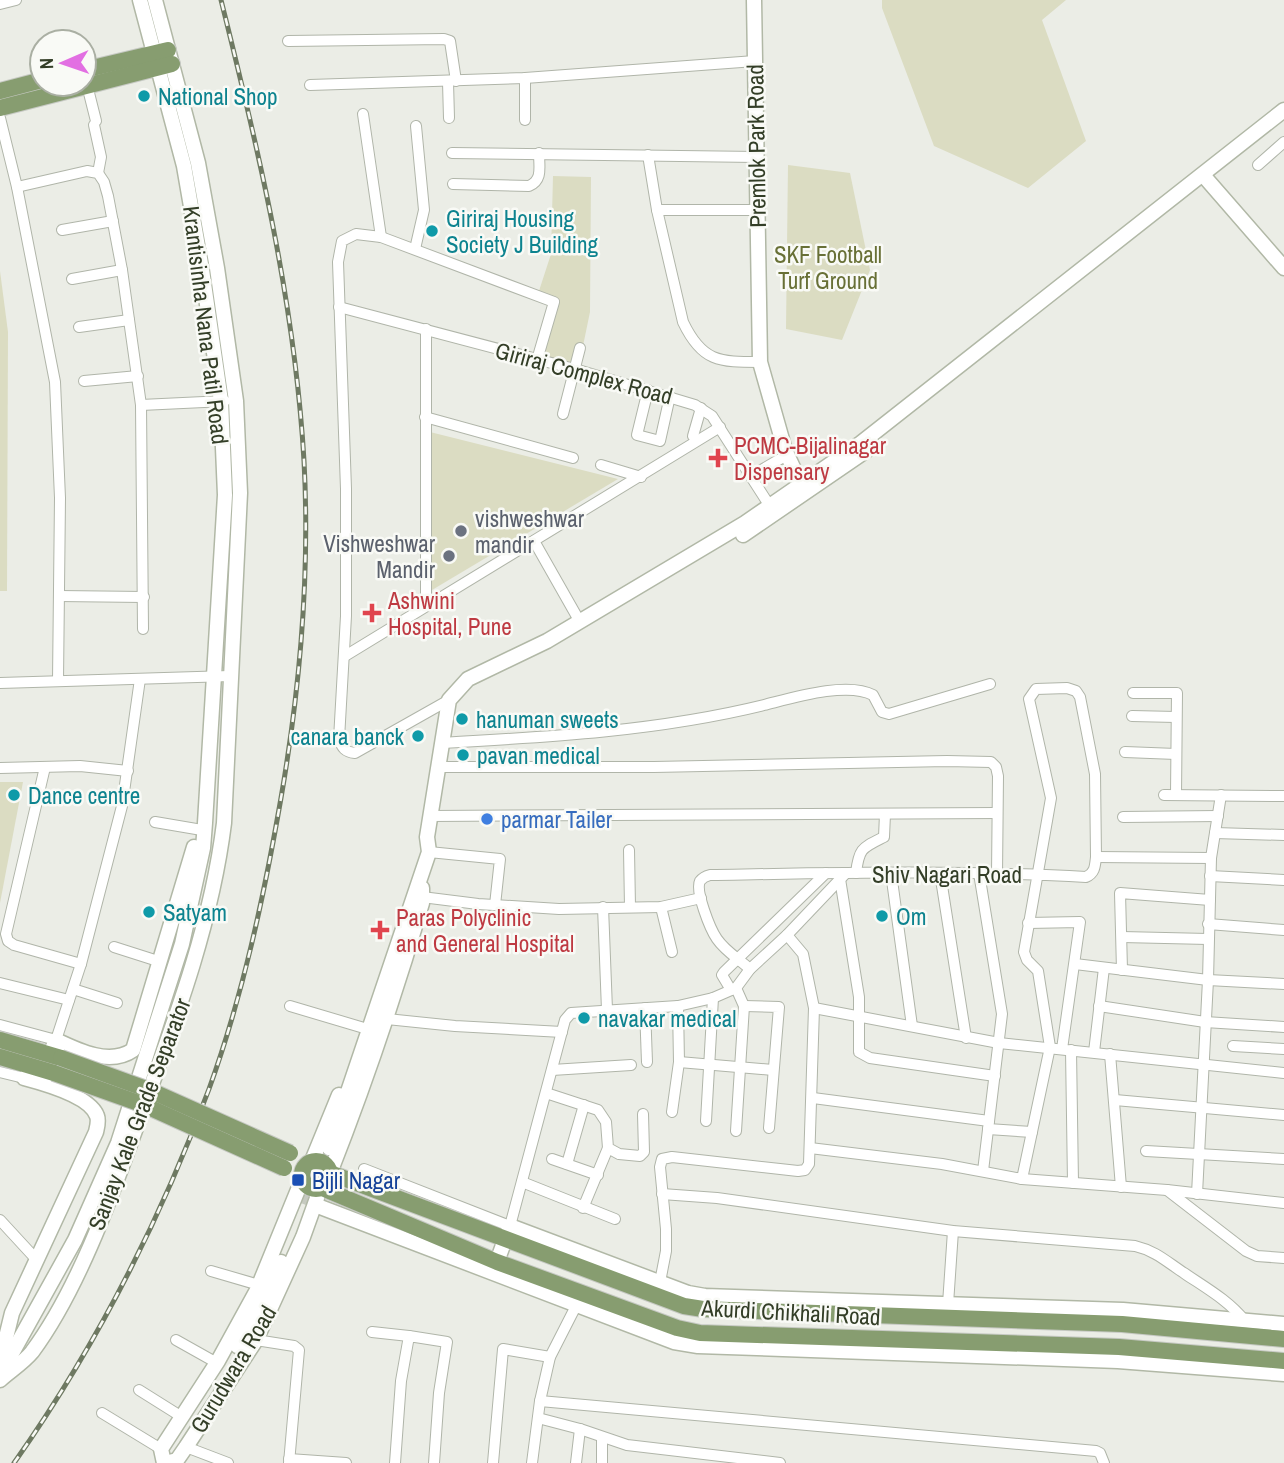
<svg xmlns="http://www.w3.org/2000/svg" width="1284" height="1463" font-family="'Archivo Narrow',sans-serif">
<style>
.green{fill:#dbdcc2}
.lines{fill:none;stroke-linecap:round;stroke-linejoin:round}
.secondary-tunnel{stroke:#c6cac0;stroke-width:14;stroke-dasharray:14 7;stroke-linecap:butt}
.street-casing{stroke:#b0b5a9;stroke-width:12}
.secondary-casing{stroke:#b1b8a6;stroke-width:17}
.primary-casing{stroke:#c6c9c3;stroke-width:18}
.street{stroke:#fff;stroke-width:10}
.secondary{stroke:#fff;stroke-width:14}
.primary{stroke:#879d70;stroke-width:16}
.rail-casing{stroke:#6e7962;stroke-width:5}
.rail{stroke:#f9faf6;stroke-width:2.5;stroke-dasharray:8;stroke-linecap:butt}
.primary-bridge-casing{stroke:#c6c9c3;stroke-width:18;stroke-linecap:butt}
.primary-bridge{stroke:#879d70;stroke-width:16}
.culture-dot{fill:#0f9aa8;stroke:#f9faf6;stroke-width:2.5}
.health-dot{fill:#e0444e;stroke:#f9faf6;stroke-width:2.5}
.worship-dot{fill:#6b7280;stroke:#f9faf6;stroke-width:2.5}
.shop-dot{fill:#3f7fe0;stroke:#f9faf6;stroke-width:2.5}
.transit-dot{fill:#1a4fb4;stroke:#f9faf6;stroke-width:2.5}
.labels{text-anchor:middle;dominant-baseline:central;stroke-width:5;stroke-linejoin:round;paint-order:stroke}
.culture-label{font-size:23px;fill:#0d838f;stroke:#f9faf6;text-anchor:start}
.street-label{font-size:23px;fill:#333e27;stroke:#f9faf6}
.park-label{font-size:23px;fill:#687036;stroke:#f9faf6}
.health-label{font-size:23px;fill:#be3a42;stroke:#f9faf6;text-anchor:start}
.worship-label{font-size:23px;fill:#5b616d;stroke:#f9faf6;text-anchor:start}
.shop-label{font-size:23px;fill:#366cbe;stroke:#f9faf6;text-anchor:start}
.transit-label{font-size:23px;fill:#164399;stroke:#f9faf6;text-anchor:start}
</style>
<rect width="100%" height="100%" fill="#ebede6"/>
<g class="green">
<polygon points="882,0 1066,0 1042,20 1086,141 1028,188 934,146 882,8"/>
<polygon points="788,165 850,173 870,270 842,340 786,329"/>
<polygon points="553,176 591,177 590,312 578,370 537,360 554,302 538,294 551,254"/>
<polygon points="0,271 8,332 7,591 0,591"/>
<polygon points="430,432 618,479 432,590"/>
<polygon points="0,782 23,782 0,903"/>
</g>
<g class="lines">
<polyline class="secondary-tunnel" points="306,1205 329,1148"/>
<g class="street-casing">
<g id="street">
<polyline points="0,4 16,0"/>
<polyline points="288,41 444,39 450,41 456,81"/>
<polyline points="448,82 449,118"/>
<polyline points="87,85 96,121"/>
<polyline points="310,85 525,78 755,61"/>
<polyline points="363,114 381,237"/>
<polyline points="0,118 17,187 55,382 60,498 58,681"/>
<polyline points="525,120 525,78"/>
<polyline points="94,125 101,157 98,173"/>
<polyline points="452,153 757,157"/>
<path d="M 648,155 L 657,210 L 683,322 C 702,362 719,362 760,362"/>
<polyline points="1258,165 1284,142"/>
<path d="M 453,184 L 529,186 C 543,180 539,167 539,153"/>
<polyline points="17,187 87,171 98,173 104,182 108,196 122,270 141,405 143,629"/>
<polyline points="657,210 756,210"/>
<polyline points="62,230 113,221"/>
<polyline points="415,249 424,210 416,126"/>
<polyline points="72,279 122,270"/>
<polyline points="339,307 578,370 695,405 712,416 773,511"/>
<polyline points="79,327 129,320"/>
<polyline points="426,329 426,605"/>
<polyline points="84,381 138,376"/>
<polyline points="648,390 637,435 660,441 670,396"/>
<polyline points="141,405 225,401"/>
<polyline points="563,414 580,348"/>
<polyline points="425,417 573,458"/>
<polyline points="693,436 701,408"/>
<polyline points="601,465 641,477"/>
<polyline points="751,476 787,455"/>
<polyline points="534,541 580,622"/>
<polyline points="59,596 144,597"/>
<polyline points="345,656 720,427"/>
<polyline points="0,683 230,676"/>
<polyline points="1133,693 1177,693 1176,795"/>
<path d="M 449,700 L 355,753 C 345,752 342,748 339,739 L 346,616 L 346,489 L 338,262 L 342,241 L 356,234 L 381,237 L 554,302 L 537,360"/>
<polyline points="1132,716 1176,717"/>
<path d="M 441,743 C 549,737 658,731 764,705 C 792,698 847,681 873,695 L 882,712 L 889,714 L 990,684"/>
<polyline points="1125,752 1176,754"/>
<polyline points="45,767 6,934 8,941 14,945 81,964"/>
<polyline points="437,767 654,767 947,761 991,762 996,767 998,776 997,874"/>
<polyline points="0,768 80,766 128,771"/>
<polyline points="1164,795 1284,796"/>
<polyline points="430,816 997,813"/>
<polyline points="1123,817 1218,816"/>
<polyline points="155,822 202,830"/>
<polyline points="1215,833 1284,835"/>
<polyline points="629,850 630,907"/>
<polyline points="429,852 500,859 495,905"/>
<polyline points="1096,857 1211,858"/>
<path d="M 856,873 C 859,848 862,848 884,837 L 885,814"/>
<polyline points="891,873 912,1026"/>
<polyline points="940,873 966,1038"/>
<polyline points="979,873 1002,1014 983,1171"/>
<polyline points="1210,876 1284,880"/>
<polyline points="840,879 859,997 859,1052 870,1058 995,1076"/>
<polyline points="422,897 478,904 559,909 661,907 701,898"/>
<polyline points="603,907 607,1010"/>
<polyline points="661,907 672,952"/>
<polyline points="1028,923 1080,922 1062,1049"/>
<polyline points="1208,924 1284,930"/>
<polyline points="1122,937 1208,939"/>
<polyline points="114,947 161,962"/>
<polyline points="1075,964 1208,980 1284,984"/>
<path d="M 750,969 C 739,959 726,952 717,939 C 710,929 695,891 700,881 C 703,877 706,876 710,875 C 835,873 960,870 1086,877 C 1095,873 1095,866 1096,857 L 1095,774 L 1080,697 L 1076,691 L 1067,688 L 1036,689 L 1029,699 L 1051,798 L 1024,952 L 1027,960 L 1038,971 L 1050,1047 L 1022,1179"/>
<polyline points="1122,970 1120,893 1210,900"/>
<polyline points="0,983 69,1000"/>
<polyline points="736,988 744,1006 736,1131"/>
<polyline points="73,989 117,1003"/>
<polyline points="731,990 722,975 724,972 826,873"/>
<polyline points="290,1006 364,1028"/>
<polyline points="744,1006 779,1007 769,1128"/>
<polyline points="1099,1006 1205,1022 1284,1027"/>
<polyline points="645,1008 647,1062"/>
<polyline points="814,1008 999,1043 1284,1073"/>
<polyline points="387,1019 455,1026 562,1032"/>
<polyline points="0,1025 56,1040 81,964 122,806 140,679"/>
<polyline points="1233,1046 1284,1049"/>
<polyline points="1071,1050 1073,1183"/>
<polyline points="1094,1052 1104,968"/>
<polyline points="1110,1054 1121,1187"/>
<polyline points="679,1062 773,1070"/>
<polyline points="552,1070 631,1065"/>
<polyline points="0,1072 24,1078 25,1075"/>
<polyline points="546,1093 598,1110 606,1122 608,1148 619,1154 640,1156 644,1152 643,1114"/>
<polyline points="813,1098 989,1121"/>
<polyline points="1115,1100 1284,1115"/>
<polyline points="672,1112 679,1062 678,1006"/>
<polyline points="706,1121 713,998"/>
<polyline points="988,1129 1032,1132"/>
<polyline points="810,1148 942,1164 1022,1179 1167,1190 1284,1203"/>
<polyline points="1146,1151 1284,1159"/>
<polyline points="552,1159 598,1175"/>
<polyline points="567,1164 584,1105"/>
<polyline points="364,1169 510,1226 565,1020 571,1013 678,1006 713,998 736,988 750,969 787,935 846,873"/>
<polyline points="522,1182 615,1219"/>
<polyline points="1167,1190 1246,1251 1257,1256 1284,1258"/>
<path d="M 662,1194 L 717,1198 L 953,1231 L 1135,1246 C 1156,1251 1167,1262 1184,1273 C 1206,1288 1228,1300 1245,1321"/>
<polyline points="1197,1194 1208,980 1211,858 1221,795"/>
<polyline points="583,1208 608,1148"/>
<polyline points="0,1220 35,1258"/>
<polyline points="211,1271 259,1285"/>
<polyline points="660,1282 666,1251 666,1229 660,1167 662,1159 672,1157 798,1171 805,1170 809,1164 814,1008 803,954 787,935"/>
<polyline points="948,1304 953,1231"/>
<polyline points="372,1332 409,1336"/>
<polyline points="176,1340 217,1363"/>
<polyline points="256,1340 294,1346 299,1350 289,1463"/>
<polyline points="139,1390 182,1417"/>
<polyline points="540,1401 1096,1451 1100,1453 1104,1463"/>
<polyline points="102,1413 161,1449"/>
<polyline points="538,1418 580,1429 627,1445 780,1463"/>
<polyline points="602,1437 602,1463"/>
<polyline points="186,1447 228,1463"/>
<polyline points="289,1459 346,1463"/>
<polyline points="395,1463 401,1381 409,1336 447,1342 439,1393 434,1463"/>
<polyline points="493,1463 503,1349 550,1357"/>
<polyline points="532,1463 540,1401 550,1357 576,1306"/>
<polyline points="576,1463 580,1429"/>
</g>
</g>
<g class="secondary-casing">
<g id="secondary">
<polyline points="754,0 760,362 785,450 803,489"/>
<polyline points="1203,175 1284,268"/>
<polyline points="743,535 873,446"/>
<path d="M 50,1054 L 56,1040 C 79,1051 110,1066 133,1050 L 194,847"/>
<polyline points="329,1148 429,852 427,837 449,700 468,679 547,641 745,523 861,443 1284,110"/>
<polyline points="312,1161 339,1095"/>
<path d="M 330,1173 C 365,1084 395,995 422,903 L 422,888"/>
<polyline points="315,1205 674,1342 698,1346 1118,1361 1284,1374"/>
<polyline points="494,1270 510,1226 688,1293 705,1296 1123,1310 1284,1324"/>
<polyline points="237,1346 281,1262"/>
<path d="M 0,1362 L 12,1313 L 96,1132 C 97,1127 99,1121 97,1116 C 90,1096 43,1083 24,1078"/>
<polyline points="1,1373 75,1240 118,1143 182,944 203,848 205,823 225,495 221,401 202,270 184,166 140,0"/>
<path d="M 0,1380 C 10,1371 24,1362 32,1352 C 78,1290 111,1197 137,1125 C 173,1026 211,928 224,823 L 240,493 L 236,401 L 217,268 L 198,163 L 155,0"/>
<polyline points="164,1463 161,1449 218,1361 257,1290 302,1180"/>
<polyline points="165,1463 177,1460 186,1447 256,1340 303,1237 317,1198"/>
</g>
</g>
<g class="primary-casing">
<g id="primary">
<polyline points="84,70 168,50"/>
<polyline points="0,91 42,80"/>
<polyline points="0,108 172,64"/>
<polyline points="0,1040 61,1058"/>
<polyline points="0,1057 54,1073"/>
<circle cx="316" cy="1175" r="14"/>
<polyline points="330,1173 684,1306 703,1309 1122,1324 1284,1339"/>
<polyline points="322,1188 497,1262 677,1328 700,1333 1119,1347 1284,1361"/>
</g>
</g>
<use href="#street" class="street"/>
<use href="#secondary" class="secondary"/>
<use href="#primary" class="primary"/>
<g class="rail-casing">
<path id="rail" d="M 14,1463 C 95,1348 160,1221 209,1089 C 243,995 264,896 281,798 C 300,688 310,573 304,461 C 295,304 259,152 221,0"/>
</g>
<use href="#rail" class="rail"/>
<g class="primary-bridge-casing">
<g id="primary-bridge">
<polyline points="61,1058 149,1090 290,1153"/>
<polyline points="54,1073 144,1105 284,1168"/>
</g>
</g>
<use href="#primary-bridge" class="primary-bridge"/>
</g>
<g class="culture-dot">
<circle cx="144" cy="96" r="7"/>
<circle cx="432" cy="231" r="7"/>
<circle cx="462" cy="719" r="7"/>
<circle cx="418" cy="736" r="7"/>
<circle cx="463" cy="755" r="7"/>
<circle cx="14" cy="795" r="7"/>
<circle cx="149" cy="912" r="7"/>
<circle cx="882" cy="916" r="7"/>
<circle cx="584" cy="1018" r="7"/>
</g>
<g class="health-dot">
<path d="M714.5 447.5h7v7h7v7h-7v7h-7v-7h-7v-7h7z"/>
<path d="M368.5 602.5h7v7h7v7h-7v7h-7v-7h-7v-7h7z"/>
<path d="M376.5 919.5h7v7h7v7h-7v7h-7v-7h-7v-7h7z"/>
</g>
<g class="worship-dot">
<circle cx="461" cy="531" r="7"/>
<circle cx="449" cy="556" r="7"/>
</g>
<circle class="shop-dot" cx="487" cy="819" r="7"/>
<rect class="transit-dot" x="291" y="1173" width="14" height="14" rx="3.5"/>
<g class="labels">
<g class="culture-label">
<text x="158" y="96">National Shop</text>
<text x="446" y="218">Giriraj Housing<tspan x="446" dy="26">Society J Building</tspan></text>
<text x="476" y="719">hanuman sweets</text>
<text x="404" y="736" text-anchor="end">canara banck</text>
<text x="477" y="755">pavan medical</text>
<text x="28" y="795">Dance centre</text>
<text x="163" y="912">Satyam</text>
<text x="896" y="916">Om</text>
<text x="598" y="1018">navakar medical</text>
</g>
<g class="street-label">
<text transform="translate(756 146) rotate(-91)">Premlok Park Road</text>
<text transform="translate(206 325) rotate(83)">Krantisinha Nana Patil Road</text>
<text transform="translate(584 373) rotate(15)">Giriraj Complex Road</text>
<text x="947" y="874">Shiv Nagari Road</text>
<text transform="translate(139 1114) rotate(-69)">Sanjay Kale Grade Separator</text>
<text transform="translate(791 1312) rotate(3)">Akurdi Chikhali Road</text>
<text transform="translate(233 1369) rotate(-59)">Gurudwara Road</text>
</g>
<g class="park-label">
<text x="828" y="254">SKF Football<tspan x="828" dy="26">Turf Ground</tspan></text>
</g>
<g class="health-label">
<text x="734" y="445">PCMC-Bijalinagar<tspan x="734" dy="26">Dispensary</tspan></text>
<text x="388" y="600">Ashwini<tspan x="388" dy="26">Hospital, Pune</tspan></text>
<text x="396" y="917">Paras Polyclinic<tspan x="396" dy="26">and General Hospital</tspan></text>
</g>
<g class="worship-label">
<text x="475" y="518">vishweshwar<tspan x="475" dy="26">mandir</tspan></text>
<text x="435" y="543" text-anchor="end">Vishweshwar<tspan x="435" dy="26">Mandir</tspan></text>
</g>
<g class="shop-label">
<text x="501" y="819">parmar Tailer</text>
</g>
<g class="transit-label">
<text x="312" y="1180">Bijli Nagar</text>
</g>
</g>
<g transform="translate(63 63) rotate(268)"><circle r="33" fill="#f9faf6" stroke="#aaafa3" stroke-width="2"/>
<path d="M0-5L12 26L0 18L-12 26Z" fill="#e26fe2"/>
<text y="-10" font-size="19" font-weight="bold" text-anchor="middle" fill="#333e27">N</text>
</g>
</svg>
